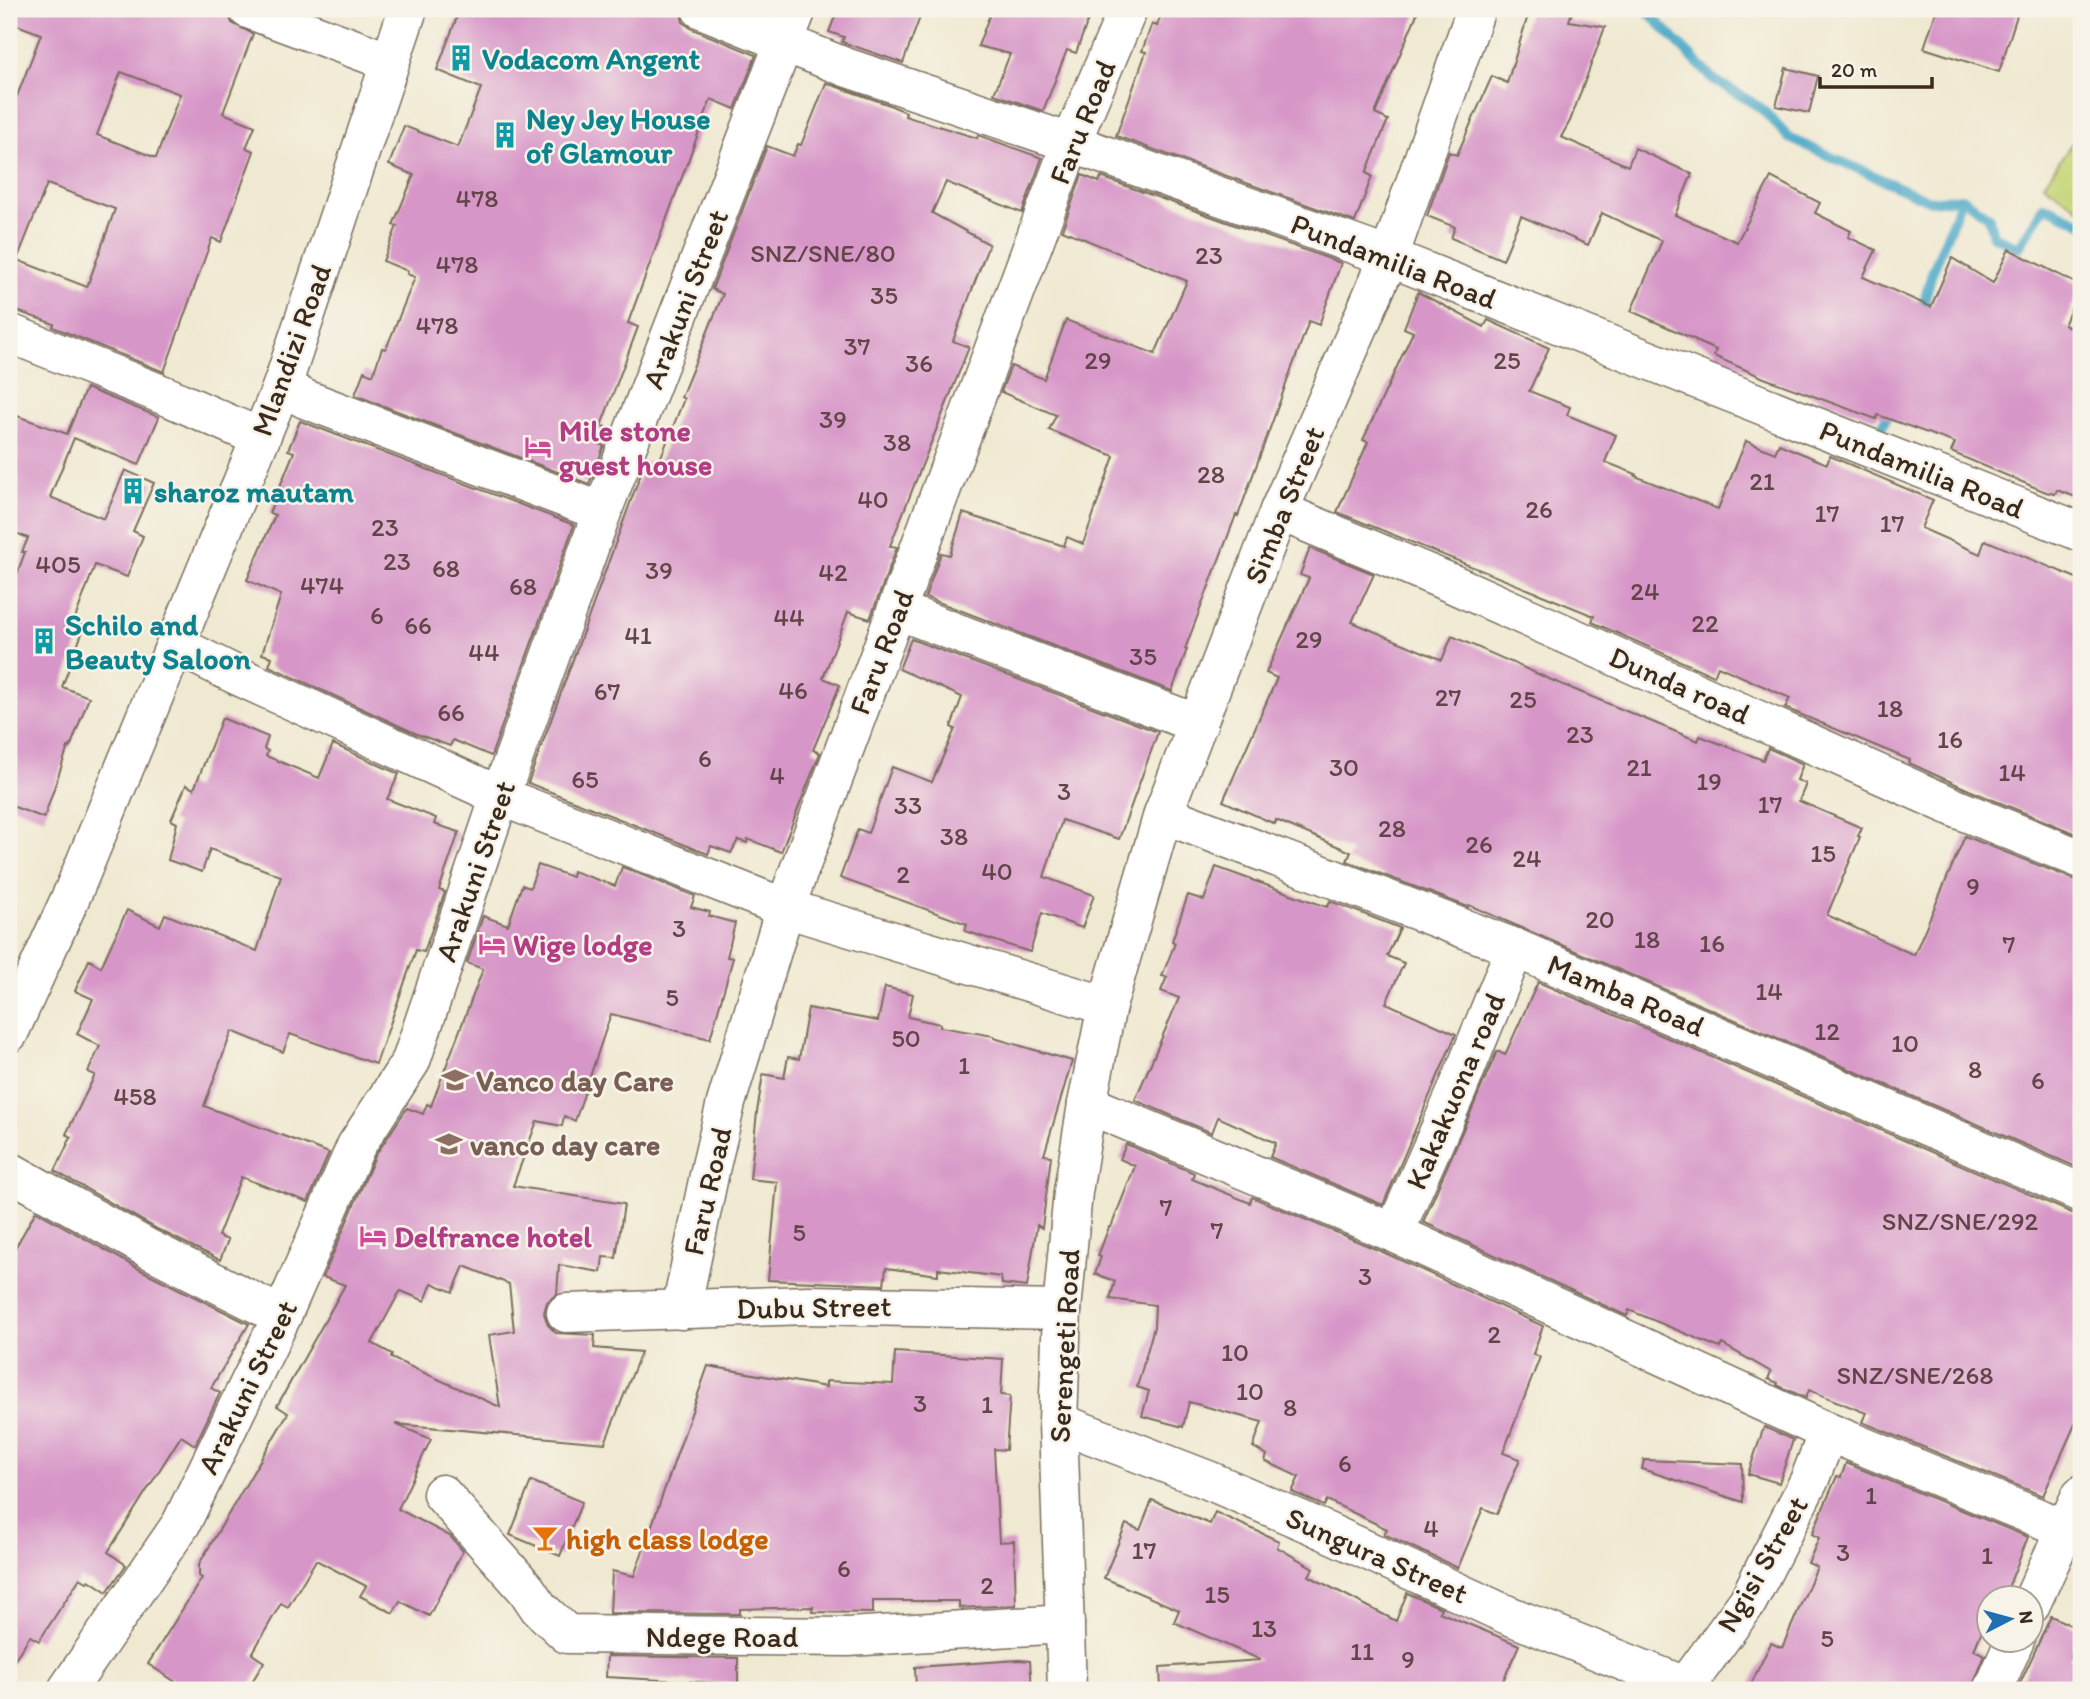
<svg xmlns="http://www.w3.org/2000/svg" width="2090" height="1699" font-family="Itim,sans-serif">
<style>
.green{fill:#c4d476;stroke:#807f4a;stroke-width:2}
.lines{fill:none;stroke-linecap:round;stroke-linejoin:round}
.stream{stroke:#47a7c7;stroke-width:10}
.building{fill:#d796c8;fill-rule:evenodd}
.minor-casing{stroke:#7a6d5d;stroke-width:41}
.tertiary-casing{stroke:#7a6d5d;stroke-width:41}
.minor{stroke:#fff;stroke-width:38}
.tertiary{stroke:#fff;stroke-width:38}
.labels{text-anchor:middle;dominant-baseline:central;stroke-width:5;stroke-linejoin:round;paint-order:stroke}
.number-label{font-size:26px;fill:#624548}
.culture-label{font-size:30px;font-weight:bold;fill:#0d838f;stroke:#f7f3e8;text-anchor:start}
.street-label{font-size:30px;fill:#3b2a1e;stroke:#f7f3e8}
.hotel-label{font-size:30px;font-weight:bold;fill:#b23c85;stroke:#f7f3e8;text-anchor:start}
.education-label{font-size:30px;font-weight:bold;fill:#785e54;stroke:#f7f3e8;text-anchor:start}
.food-label{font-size:30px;font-weight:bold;fill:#c56008;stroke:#f7f3e8;text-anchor:start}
</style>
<rect width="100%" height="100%" fill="#f7f3e8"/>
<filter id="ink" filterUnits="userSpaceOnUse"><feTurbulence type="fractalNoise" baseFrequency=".0143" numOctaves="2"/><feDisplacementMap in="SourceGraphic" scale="14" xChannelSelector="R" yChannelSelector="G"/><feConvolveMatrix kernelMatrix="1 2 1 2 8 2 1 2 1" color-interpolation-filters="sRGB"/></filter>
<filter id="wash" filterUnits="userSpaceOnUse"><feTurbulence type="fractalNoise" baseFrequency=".00686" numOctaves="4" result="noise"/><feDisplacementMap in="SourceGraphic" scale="28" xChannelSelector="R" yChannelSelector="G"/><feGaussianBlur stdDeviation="1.57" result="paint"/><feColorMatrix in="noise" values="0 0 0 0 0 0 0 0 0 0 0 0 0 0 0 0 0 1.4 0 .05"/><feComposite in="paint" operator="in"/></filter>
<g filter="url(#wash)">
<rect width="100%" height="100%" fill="#f0e9d2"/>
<polygon class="green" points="2081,130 2081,210 2044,184"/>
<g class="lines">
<g class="stream">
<polyline points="1645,9 1713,79 1761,108 1789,138 1930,201 1962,198"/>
<polyline points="1920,316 1932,273 1962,198 1989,217 1993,236 2019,247 2044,206 2081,223"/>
<polyline points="1875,445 1891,405"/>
<polyline points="2068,1492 2081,1459"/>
</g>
</g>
<g id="blocks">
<g class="building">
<path d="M 9,9 L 227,9 L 232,23 L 253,34 L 223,113 L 255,126 L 246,148 L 254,151 L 221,242 L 212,238 L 164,372 L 53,327 L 54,324 L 9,308 L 9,117 L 41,34 L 9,22 ZM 121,72 L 180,94 L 156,158 L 97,135 ZM 47,184 L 115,209 L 87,287 L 17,260 Z"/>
<polygon points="460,9 680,9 683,22 692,29 756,55 735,109 711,99 628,323 638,327 601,426 605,427 599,444 604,446 589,484 355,395 364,371 373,375 382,348 386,349 415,277 407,274 408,271 383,261 397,226 393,225 414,175 389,165 404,126 458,147 481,88 437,70"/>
<polygon points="838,9 923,9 903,63 842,42 844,37 829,32"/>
<polygon points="992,9 1066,9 1089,17 1076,53 1067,50 1043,111 994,94 1010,54 978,46"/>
<polygon points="1163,9 1419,9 1375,114 1388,120 1366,173 1372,176 1355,222 1116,136 1146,52 1142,51 1152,24 1157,26"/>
<polygon points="1530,9 1573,9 1569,21 1605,27 1570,121 1561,137 1628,166 1635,148 1692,174 1675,215 1737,242 1771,177 1820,203 1815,213 1851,231 1848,237 1876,250 1863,277 1931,307 1952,258 1993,283 2009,249 2081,286 2064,325 2081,333 2081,499 2057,490 2055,494 2046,492 1951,452 1955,443 1878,415 1876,419 1764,378 1714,356 1716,350 1696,341 1696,340 1631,311 1662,241 1602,213 1588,245 1521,216 1503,260 1451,238 1455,227 1427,216 1449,152 1457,155 1492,76 1507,83"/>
<polygon points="1937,9 2019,9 1999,72 1924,48"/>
<polygon points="1786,68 1818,76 1809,113 1776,106"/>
<polygon points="826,83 887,104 906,112 905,116 977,138 978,135 1042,158 1022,213 946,182 932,213 989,244 953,341 969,347 890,546 897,547 870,619 848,612 823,678 840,685 813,750 820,753 781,852 748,839 747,843 738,840 731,853 711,846 708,854 528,783 645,462 657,467 684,399 681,397 723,294 712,289 767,146 793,156 798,144 801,145"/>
<polygon points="1082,175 1099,182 1101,177 1341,263 1319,325 1309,321 1238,516 1236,515 1185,649 1187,649 1172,691 925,597 941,553 950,555 963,513 1064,546 1067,537 1083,544 1114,456 1049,430 1056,415 1001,392 1011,366 1044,379 1066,320 1155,354 1187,281 1062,230"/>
<polygon points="1418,292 1484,327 1488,320 1549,348 1529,391 1570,407 1567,415 1616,435 1605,462 1636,474 1635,476 1718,509 1746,441 1775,453 1779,444 1827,464 1830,456 1933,500 1921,528 1980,554 1985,540 2081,580 2081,836 1969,790 1909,763 1910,760 1785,708 1790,698 1718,666 1714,676 1592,622 1594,616 1337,512 1368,442 1363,440 1413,332 1404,328"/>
<polygon points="86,388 159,417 139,465 74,438 50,497 104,519 125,470 154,483 133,531 143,536 127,577 95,565 74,621 85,625 62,687 89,697 70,748 68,747 44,818 9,805 9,597 25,552 22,552 28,538 9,530 9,413 67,434"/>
<polygon points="300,421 574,525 491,756 453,740 450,746 417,734 269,666 272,657 262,654 281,595 247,580 275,515 269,513 294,452 288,450"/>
<polygon points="1310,548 1374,574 1352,622 1442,660 1452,636 1556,682 1698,741 1700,736 1763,760 1768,748 1803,764 1797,780 1806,784 1799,801 1862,828 1858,836 1860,837 1827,915 1914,955 1965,836 2073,879 2081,880 2081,1169 1469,905 1468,907 1347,861 1351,852 1276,820 1275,824 1223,801 1277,678 1266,673 1309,578 1300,575"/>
<polygon points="911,639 1158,732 1119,839 1062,820 1044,877 1094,895 1082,928 1042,913 1030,952 965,931 967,924 840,878 858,829 868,833 892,767 932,782 955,729 951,727 962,697 899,669"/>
<polygon points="222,718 268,737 264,749 268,751 266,756 319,778 333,744 399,774 387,799 436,818 434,824 459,832 439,890 445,892 424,952 416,950 376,1064 290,1034 283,1052 232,1031 204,1106 329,1153 308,1202 241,1177 218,1236 228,1240 220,1260 159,1230 55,1171 71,1137 66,1134 95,1075 88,1072 100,1046 77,1034 93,999 75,991 89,960 101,967 127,910 160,926 165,914 257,951 281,876 210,849 202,872 168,860 177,823 171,820 186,785 194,789"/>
<path d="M 538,865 L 572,877 L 573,871 L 615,886 L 622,867 L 695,896 L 691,907 L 710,912 L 709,916 L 735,923 L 727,957 L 733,958 L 710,1039 L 611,1014 L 575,1121 L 564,1116 L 562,1126 L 537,1121 L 513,1186 L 624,1204 L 616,1258 L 603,1257 L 601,1272 L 559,1265 L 557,1294 L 547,1302 L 544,1313 L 548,1325 L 556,1333 L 595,1335 L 594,1348 L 641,1352 L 605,1443 L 395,1424 L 431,1439 L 398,1509 L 450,1536 L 463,1551 L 429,1616 L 400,1601 L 393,1613 L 360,1596 L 366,1586 L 316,1560 L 288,1607 L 281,1603 L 252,1654 L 264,1662 L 247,1690 L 188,1690 L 148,1664 L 202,1578 L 199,1576 L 199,1564 L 288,1413 L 277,1406 L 345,1285 L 323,1277 L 375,1156 L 407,1108 L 423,1114 L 427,1104 L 431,1106 L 483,969 L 467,963 L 483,916 L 508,925 L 522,885 L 530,888 ZM 464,1266 L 509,1284 L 514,1331 L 489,1335 L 500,1407 L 391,1358 L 392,1354 L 372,1343 L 399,1293 L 401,1291 L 425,1301 L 432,1283 L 453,1292 Z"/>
<polygon points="1216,867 1327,907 1330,901 1400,928 1387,956 1404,963 1386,1003 1456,1034 1383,1205 1270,1157 1276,1143 1218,1117 1212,1133 1135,1100 1179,998 1161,991 1167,977 1162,976 1175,943 1172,941 1188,895 1204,900"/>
<polygon points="1538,982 2072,1213 2081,1214 2081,1411 2043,1496 1862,1422 1866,1413 1809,1390 1806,1398 1777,1385 1778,1383 1768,1379 1771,1372 1722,1344 1720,1348 1629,1310 1627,1316 1423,1222 1497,1051 1505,1055"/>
<polygon points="885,987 913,994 908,1017 940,1024 940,1027 994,1036 994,1038 1072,1061 1044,1155 1051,1156 1042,1228 1037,1225 1027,1287 1002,1284 1001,1277 938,1269 938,1275 886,1268 884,1285 768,1280 777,1182 750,1179 757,1112 763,1074 784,1078 788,1057 799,1059 808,1008 878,1021"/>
<polygon points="1126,1144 1194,1173 1192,1179 1250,1203 1252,1197 1385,1253 1543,1326 1533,1354 1540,1357 1503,1453 1520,1459 1497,1514 1483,1508 1458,1568 1384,1534 1387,1529 1327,1500 1324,1506 1292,1492 1299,1477 1265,1461 1267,1455 1253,1447 1262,1422 1189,1402 1183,1427 1142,1416 1149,1391 1137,1387 1154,1327 1155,1305 1110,1299 1115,1281 1095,1274 1101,1257 1098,1256 1109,1227 1111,1227 1135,1166 1120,1159"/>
<polygon points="36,1211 139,1269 249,1324 211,1388 220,1393 195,1445 181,1436 108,1552 126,1565 107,1592 89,1580 87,1582 80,1578 39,1641 30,1636 9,1668 9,1259"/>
<polygon points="895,1352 1003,1359 1001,1395 1010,1396 1006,1450 994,1449 999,1542 1014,1541 1016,1605 959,1608 959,1601 873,1601 873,1613 812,1612 813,1607 740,1609 740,1614 610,1613 612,1571 634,1576 708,1366 826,1387 826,1381 893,1384"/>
<polygon points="1764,1427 1793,1440 1779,1483 1748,1474"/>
<polygon points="1644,1460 1742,1464 1743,1502 1642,1469"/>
<polygon points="1846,1463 2028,1537 2004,1598 1989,1598 1989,1614 1974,1650 1985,1655 1971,1690 1748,1690 1771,1643 1782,1648 1817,1567 1808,1563 1819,1538 1812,1534 1837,1476 1841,1477"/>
<polygon points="531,1481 582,1502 560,1556 510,1535"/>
<polygon points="1152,1500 1210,1524 1215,1512 1279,1541 1277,1547 1313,1568 1309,1576 1396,1621 1407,1593 1441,1608 1439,1612 1519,1645 1499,1690 1161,1690 1160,1667 1261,1660 1174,1622 1179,1610 1104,1578 1126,1524 1140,1530"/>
<polygon points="2051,1616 2081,1630 2070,1658 2081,1663 2081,1690 2017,1690"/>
<polygon points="607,1656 738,1658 738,1684 606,1677"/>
<polygon points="1019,1660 1030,1661 1032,1690 916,1690 915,1667"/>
</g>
</g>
</g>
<g filter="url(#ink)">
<use href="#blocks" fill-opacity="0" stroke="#7a6d5d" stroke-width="2"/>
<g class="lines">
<g class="minor-casing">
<g id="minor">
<polyline points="248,9 390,62"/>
<polyline points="701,9 845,67 1071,143 1389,257 2081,532"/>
<polyline points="9,333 171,398 261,438"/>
<polyline points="282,386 305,399 602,512"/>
<polyline points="1279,511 1453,584 1960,810 2081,859"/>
<polyline points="897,610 1198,724"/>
<polyline points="176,645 234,674 500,796 785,908 1107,1006"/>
<polyline points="1163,814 1515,948 2081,1193"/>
<polyline points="1087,1104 1394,1233 1828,1432 2056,1525 2068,1523"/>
<polyline points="9,1171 149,1249 282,1316"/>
<polyline points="1394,1233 1456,1093 1515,948"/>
<polyline points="681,1310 711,1166 726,1103 785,908 1071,143 1128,9"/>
<polyline points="566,1313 809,1305 1062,1310"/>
<polyline points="1058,1422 1208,1480 1310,1524 1503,1613 1695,1690"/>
<polyline points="442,1494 527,1590 539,1608 567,1634 848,1637 1065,1624"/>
<polyline points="2030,1606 2081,1495"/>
<polyline points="67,1690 181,1524 282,1316 356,1146 411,1061 500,796 602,512 797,9"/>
<polyline points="1067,1690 1058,1422 1062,1310 1073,1192 1087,1104 1107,1006 1163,814 1279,511 1389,257 1476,9"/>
<polyline points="1683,1690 1748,1601 1809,1481 1828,1432"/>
<polyline points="1993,1690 2015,1640"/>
</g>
</g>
<g class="tertiary-casing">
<polyline id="tertiary" points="9,1033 74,890 282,386 408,9"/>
</g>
<use href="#minor" class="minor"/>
<use href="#tertiary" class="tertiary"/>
</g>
</g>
<defs>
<g id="building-bare" transform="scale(2.1)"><path d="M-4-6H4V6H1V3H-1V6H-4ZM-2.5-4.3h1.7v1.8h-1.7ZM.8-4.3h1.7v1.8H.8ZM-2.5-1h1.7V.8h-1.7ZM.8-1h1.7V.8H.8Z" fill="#0f9aa8" stroke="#f7f3e8" stroke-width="2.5" paint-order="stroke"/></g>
<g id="hotel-bare" transform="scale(2.1)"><path d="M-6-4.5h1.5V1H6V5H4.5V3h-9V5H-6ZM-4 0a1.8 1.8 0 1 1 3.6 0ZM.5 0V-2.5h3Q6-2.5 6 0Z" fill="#d1479c" stroke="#f7f3e8" stroke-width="2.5" paint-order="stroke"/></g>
<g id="school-bare" transform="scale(2.1)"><path d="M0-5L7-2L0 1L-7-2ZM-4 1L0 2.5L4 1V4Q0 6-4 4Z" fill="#8d6e63" stroke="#f7f3e8" stroke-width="2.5" paint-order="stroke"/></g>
<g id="bar-bare" transform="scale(2.1)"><path d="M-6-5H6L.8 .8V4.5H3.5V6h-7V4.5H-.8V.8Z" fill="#e8710a" stroke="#f7f3e8" stroke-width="2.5" paint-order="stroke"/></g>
</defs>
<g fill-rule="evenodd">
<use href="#building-bare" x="461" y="58"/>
<use href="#building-bare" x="505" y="135"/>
<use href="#hotel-bare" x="538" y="447"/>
<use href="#building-bare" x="133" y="491"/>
<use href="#building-bare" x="44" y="641"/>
<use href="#hotel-bare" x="492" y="944"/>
<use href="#school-bare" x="455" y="1080"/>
<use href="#school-bare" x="449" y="1144"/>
<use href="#hotel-bare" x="373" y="1236"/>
<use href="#bar-bare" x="545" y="1538"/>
</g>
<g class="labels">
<g class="number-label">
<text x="477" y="198">478</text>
<text x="823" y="253">SNZ/SNE/80</text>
<text x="1209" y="255">23</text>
<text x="457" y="264">478</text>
<text x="884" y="295">35</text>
<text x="437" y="325">478</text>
<text x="857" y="346">37</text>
<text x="1098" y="360">29</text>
<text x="1507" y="360">25</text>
<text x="919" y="363">36</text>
<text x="833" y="419">39</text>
<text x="897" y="442">38</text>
<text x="1211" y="474">28</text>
<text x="1762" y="481">21</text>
<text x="873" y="499">40</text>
<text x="1539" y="509">26</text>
<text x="1827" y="513">17</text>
<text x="1892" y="523">17</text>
<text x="385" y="527">23</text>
<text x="397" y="561">23</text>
<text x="58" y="564">405</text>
<text x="446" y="568">68</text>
<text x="659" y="570">39</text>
<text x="833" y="572">42</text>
<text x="322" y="585">474</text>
<text x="523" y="586">68</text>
<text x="1645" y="591">24</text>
<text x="377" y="615">6</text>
<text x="789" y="617">44</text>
<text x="1705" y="623">22</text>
<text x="418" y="625">66</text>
<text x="638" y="635">41</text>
<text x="1309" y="639">29</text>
<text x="484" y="652">44</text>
<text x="1143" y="656">35</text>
<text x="793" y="690">46</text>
<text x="607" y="691">67</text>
<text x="1448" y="697">27</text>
<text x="1523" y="699">25</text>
<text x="1890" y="708">18</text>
<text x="451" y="712">66</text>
<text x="1580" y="734">23</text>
<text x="1950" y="739">16</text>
<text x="705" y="758">6</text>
<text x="1344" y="767">30</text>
<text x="1639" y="767">21</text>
<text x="2012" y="772">14</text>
<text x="777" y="775">4</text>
<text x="585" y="779">65</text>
<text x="1709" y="781">19</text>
<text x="1064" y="791">3</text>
<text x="1770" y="804">17</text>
<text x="908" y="805">33</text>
<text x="1392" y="828">28</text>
<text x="954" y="836">38</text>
<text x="1479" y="844">26</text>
<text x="1823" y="853">15</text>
<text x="1527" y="858">24</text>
<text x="997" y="871">40</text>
<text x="903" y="874">2</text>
<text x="1973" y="886">9</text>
<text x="1600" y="919">20</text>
<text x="679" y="928">3</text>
<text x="1647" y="939">18</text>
<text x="1712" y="943">16</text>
<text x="2009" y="944">7</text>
<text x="1769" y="991">14</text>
<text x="672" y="997">5</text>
<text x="1827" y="1031">12</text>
<text x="906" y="1038">50</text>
<text x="1905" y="1043">10</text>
<text x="964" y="1065">1</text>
<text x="1975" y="1069">8</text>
<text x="2038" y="1080">6</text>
<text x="135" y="1096">458</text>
<text x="1166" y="1207">7</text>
<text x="1960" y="1221">SNZ/SNE/292</text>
<text x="1217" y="1230">7</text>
<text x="799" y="1232">5</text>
<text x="1365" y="1276">3</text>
<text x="1494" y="1334">2</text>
<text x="1235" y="1352">10</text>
<text x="1915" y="1375">SNZ/SNE/268</text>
<text x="1250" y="1391">10</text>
<text x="920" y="1403">3</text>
<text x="987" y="1404">1</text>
<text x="1290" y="1407">8</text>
<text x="1345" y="1463">6</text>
<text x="1871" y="1495">1</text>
<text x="1431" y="1528">4</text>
<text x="1144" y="1550">17</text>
<text x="1843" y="1552">3</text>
<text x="1987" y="1555">1</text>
<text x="844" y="1568">6</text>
<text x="987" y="1585">2</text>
<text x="1217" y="1594">15</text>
<text x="1264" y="1628">13</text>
<text x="1827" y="1638">5</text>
<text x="1362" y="1651">11</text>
<text x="1408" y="1659">9</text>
</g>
<g class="culture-label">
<text x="482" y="58">Vodacom Angent</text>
<text x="526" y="118">Ney Jey House<tspan x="526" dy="34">of Glamour</tspan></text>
<text x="154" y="491">sharoz mautam</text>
<text x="65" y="624">Schilo and<tspan x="65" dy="34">Beauty Saloon</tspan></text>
</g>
<g class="street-label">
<text transform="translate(1082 122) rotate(-68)">Faru Road</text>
<text transform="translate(1394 261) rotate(21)">Pundamilia Road</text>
<text transform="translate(685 299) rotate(-69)">Arakuni Street</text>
<text transform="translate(291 350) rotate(-70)">Mlandizi Road</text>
<text transform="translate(1922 469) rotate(22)">Pundamilia Road</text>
<text transform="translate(1284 505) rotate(-68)">Simba Street</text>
<text transform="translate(881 652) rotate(-69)">Faru Road</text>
<text transform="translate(1680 685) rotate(24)">Dunda road</text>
<text transform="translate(475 871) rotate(-71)">Arakuni Street</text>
<text transform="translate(1626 995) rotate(23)">Mamba Road</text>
<text transform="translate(1455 1091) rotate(-67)">Kakakuona road</text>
<text transform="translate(707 1191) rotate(-77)">Faru Road</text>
<text transform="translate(814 1307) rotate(-1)">Dubu Street</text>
<text transform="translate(1064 1346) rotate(-87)">Serengeti Road</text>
<text transform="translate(247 1387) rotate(-64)">Arakuni Street</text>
<text transform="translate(1377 1555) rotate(24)">Sungura Street</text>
<text transform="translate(1762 1564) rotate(-60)">Ngisi Street</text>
<text x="722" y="1636">Ndege Road</text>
</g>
<g class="hotel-label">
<text x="559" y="430">Mile stone<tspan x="559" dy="34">guest house</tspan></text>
<text x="513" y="944">Wige lodge</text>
<text x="394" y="1236">Delfrance hotel</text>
</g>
<g class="education-label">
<text x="476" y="1080">Vanco day Care</text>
<text x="470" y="1144">vanco day care</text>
</g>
<g class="food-label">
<text x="566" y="1538">high class lodge</text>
</g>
</g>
<rect width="2090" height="1699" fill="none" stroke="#f7f3e8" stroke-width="35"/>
<g transform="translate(2010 1619) rotate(84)"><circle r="33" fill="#f7f3e8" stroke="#aca397" stroke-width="2"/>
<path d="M0-5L12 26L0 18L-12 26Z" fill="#1f6fb2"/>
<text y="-10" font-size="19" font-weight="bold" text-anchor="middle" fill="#3b2a1e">N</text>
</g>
<path d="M1820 77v10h112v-10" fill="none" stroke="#3b2a1e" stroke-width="3.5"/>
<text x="1831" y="77" font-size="21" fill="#3b2a1e" stroke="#f7f3e8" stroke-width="5" paint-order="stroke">20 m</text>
</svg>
